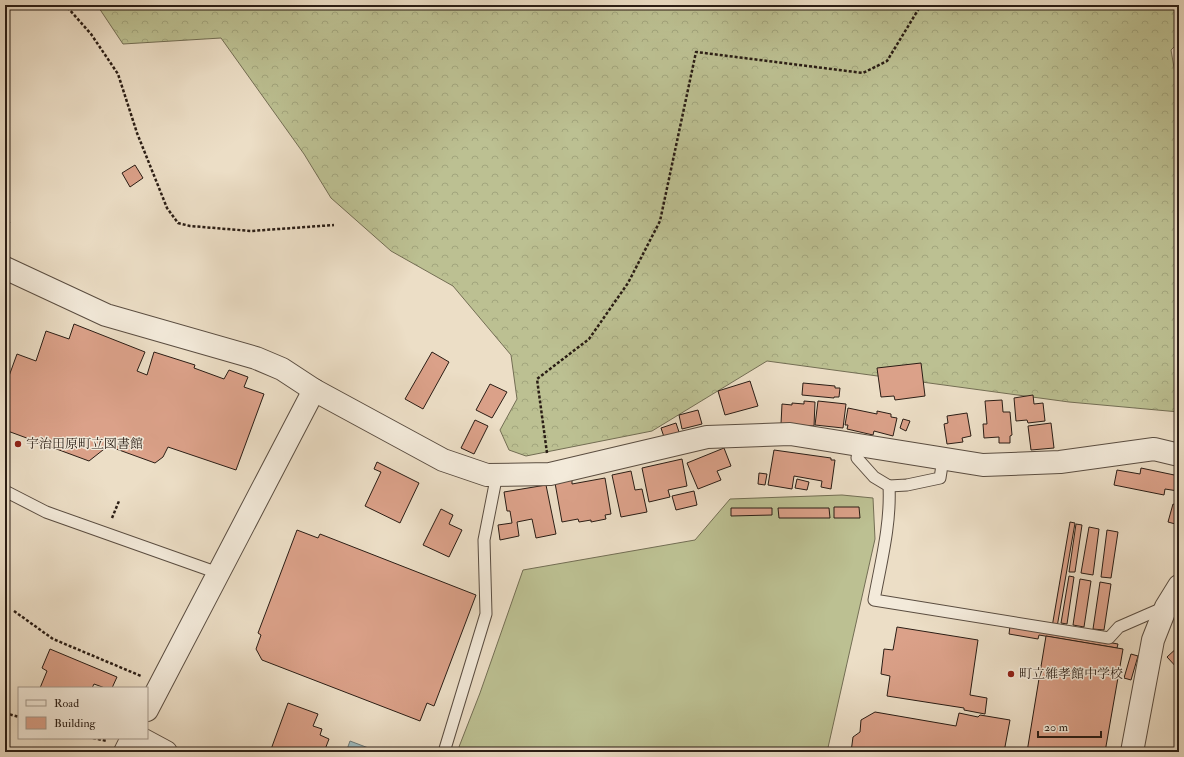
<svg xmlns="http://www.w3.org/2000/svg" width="1184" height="757" font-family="'IM FELL Double Pica','Noto Serif JP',serif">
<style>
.grass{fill:#bcc092;stroke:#736e54}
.forest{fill:url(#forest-crowns);stroke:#736e54}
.water{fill:#9cbabe;stroke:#6e7b7a}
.building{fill:#dba189;stroke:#2a1d15}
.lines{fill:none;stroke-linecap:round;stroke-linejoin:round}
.service-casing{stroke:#5a4d41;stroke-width:13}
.minor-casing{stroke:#5a4d41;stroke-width:24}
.tertiary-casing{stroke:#5a4d41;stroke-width:24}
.path{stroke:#2a1d15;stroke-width:2.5;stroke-dasharray:3 2;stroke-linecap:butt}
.service{stroke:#f3eada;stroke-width:11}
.minor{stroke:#f3eada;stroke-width:22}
.tertiary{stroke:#f3eada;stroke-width:22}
.poi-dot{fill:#8f2418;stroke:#f3eada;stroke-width:1.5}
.labels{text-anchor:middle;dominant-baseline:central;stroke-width:3;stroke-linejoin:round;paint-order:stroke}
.poi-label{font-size:13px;fill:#2a1d15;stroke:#f3eada;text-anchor:start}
</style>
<defs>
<pattern id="forest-crowns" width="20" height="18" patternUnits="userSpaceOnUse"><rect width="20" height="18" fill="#bcc092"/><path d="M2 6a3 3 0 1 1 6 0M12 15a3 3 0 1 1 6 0" fill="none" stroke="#a2a57d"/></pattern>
</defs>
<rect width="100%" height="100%" fill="#ecdec6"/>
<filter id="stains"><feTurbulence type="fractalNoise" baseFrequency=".005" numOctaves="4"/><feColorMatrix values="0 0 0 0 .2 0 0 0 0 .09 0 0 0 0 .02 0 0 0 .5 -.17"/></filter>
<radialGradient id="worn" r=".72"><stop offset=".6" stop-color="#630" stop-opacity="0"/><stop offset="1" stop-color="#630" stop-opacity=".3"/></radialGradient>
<polygon class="grass" points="842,495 873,498 875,539 827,752 457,752 480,693 523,570 695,540 730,499"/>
<polygon class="forest" points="97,5 1179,5 1179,42 1171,50 1179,97 1179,412 1069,402 767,361 652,431 526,456 509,450 500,430 517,399 511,355 453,286 391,251 331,198 304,154 221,38 123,44"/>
<polygon class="water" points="350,741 379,752 346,752"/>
<g class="building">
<polygon points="135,165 143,178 130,187 122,173"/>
<polygon points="5,218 10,222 5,229"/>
<polygon points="74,324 145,352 137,371 147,375 154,352 195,365 194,368 224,379 229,370 248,377 244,387 264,394 236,470 168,447 163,457 155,463 108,446 89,461 5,430 5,387 17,354 36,361 46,331 69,339"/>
<polygon points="432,352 449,362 423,409 405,399"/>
<polygon points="921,363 925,396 895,400 894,396 881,397 877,368"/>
<polygon points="750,381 758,406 725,415 718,391"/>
<polygon points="803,383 835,386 835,388 840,388 839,397 834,397 834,398 802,395"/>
<polygon points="490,384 507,392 492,418 476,410"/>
<polygon points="1033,395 1034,404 1043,403 1045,421 1028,423 1027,420 1016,421 1014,398"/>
<polygon points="1002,400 1003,412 1010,412 1012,435 1010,436 1010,443 999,443 999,437 984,438 983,424 987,424 985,401"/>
<polygon points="804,401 815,402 814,426 781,424 782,404 792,405 792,403 804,404"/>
<polygon points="818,401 846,404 843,428 815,425"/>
<polygon points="848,408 877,414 877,411 891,414 891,417 897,418 893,436 874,431 873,435 847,429 848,425 845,425"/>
<polygon points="698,410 702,424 682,429 679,415"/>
<polygon points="967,413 971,436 962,438 963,442 947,444 944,424 948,423 947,416"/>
<polygon points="903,419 910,421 906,431 900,428"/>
<polygon points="475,420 488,426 474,454 461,448"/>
<polygon points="676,423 679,432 664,437 661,428"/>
<polygon points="1051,423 1054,448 1031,450 1028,426"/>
<polygon points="724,448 731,466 717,471 721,480 698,489 687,463"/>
<polygon points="774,450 831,458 831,460 835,460 831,489 821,487 822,481 794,476 792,489 768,485"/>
<polygon points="682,459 687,486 668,490 670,497 649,502 642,468"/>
<polygon points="377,462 419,483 400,523 365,506 381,472 374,469"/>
<polygon points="1141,468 1179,476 1178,491 1165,489 1164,495 1114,485 1117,470 1140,474"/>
<polygon points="631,471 635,490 642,489 647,512 621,517 612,475"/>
<polygon points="759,473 767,474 765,485 758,484"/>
<polygon points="605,478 611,514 605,515 606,519 591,522 591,520 579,522 578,519 562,522 555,483 572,480 572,484"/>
<polygon points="797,479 809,482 807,490 795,488"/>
<polygon points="546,485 556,534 536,538 532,519 517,522 519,536 500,540 498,525 512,523 510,511 507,511 504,492"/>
<polygon points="694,491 697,505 676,510 672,496"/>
<polygon points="1173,504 1179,506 1179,525 1168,522"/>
<polygon points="834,507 859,507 860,518 834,518"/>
<polygon points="731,508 772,508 772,515 731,516"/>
<polygon points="778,508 829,508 830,518 779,518"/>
<polygon points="441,509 453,515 449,524 462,530 449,557 423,545"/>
<polygon points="1070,522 1075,523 1056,633 1118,644 1117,648 1039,635 1038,639 1009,634 1010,626 1051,633"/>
<polygon points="1076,524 1082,525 1075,572 1069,572"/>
<polygon points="1089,527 1099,529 1093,575 1081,573"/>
<polygon points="297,530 318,538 320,534 476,595 434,706 427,703 420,721 262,660 256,649 261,635 258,633"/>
<polygon points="1107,530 1118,532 1111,578 1101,577"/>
<polygon points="1069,576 1074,577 1067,624 1061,623"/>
<polygon points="1080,579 1091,581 1084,627 1073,625"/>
<polygon points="1100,582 1111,584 1104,630 1093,629"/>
<polygon points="897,627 978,640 970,695 987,698 985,714 964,710 964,708 887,696 890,676 881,674 884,649 893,650"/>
<polygon points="1046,636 1123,649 1105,752 1027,752"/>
<polygon points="1179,646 1179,670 1167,657"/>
<polygon points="50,649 117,677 112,688 105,688 94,684 92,688 40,688 47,671 42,668"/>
<polygon points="1131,654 1138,656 1131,680 1124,678"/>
<polygon points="288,703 318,714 313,726 322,729 320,735 329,739 324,752 270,752"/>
<polygon points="875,712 956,726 959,713 978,717 980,715 1010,720 1004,752 851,752 853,737 860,732 861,720"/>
</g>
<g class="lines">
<g class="service-casing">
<g id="service">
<path d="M 859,445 L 857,458 L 874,477 L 889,486 C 891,524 881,562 874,600 L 1109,638 L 1119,627 L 1165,607"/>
<polyline points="889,486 907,485 940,478 943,459"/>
<polyline points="5,491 46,512 218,573"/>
<polyline points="444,752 486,614 484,540 497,474"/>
</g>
</g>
<g class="minor-casing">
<g id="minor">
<polyline points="140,738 166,752"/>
<polyline points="1132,752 1153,640 1166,607 1179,586"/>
</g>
</g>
<g class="tertiary-casing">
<g id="tertiary">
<polyline points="5,268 106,315 256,358 282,369 314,390 443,460 487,475 550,474 707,437 790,434 983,465 1060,462 1154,449 1179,455"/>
<polyline points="147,710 314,390"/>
<polyline points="125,752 132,738"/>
</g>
</g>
<g class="path">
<polyline points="63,5 68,8 91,34 118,74 137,133 167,208 178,223 190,226 251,231 334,225"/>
<polyline points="547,453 537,379 589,339 628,283 660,221 696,52 863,73 887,61 921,5"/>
<polyline points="112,518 119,501"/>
<polyline points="14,611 53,639 141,676"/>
<polyline points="5,713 19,717"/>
<polyline points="93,738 107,741"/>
</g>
<use href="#service" class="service"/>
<use href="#minor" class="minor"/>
<use href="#tertiary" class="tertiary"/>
</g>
<g class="poi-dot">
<circle cx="18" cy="444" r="4"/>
<circle cx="1011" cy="674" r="4"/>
</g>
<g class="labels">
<g class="poi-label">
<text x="26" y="444">宇治田原町立図書館</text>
<text x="1019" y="674">町立維孝館中学校</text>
</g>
</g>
<rect width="1184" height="757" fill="none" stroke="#ecdec6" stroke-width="20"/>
<rect x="6" y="6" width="1172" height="745" fill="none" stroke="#2a1d15" stroke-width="2"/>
<rect x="10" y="10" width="1164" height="737" fill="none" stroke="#2a1d15"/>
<rect x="18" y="687" width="130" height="52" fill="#f3eada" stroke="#a3988b"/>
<rect x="26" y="700" width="20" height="6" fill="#f3eada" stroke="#a3988b"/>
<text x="54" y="707" font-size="12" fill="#2a1d15">Road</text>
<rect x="26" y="717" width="20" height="12" fill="#dba189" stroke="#a3988b"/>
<text x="54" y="727" font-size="12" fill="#2a1d15">Building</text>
<path d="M1038 731v6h63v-6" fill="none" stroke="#2a1d15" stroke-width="2"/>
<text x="1044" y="731" font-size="12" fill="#2a1d15" stroke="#f3eada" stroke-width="3" paint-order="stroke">20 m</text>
<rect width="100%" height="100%" filter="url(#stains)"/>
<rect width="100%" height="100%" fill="url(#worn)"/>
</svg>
